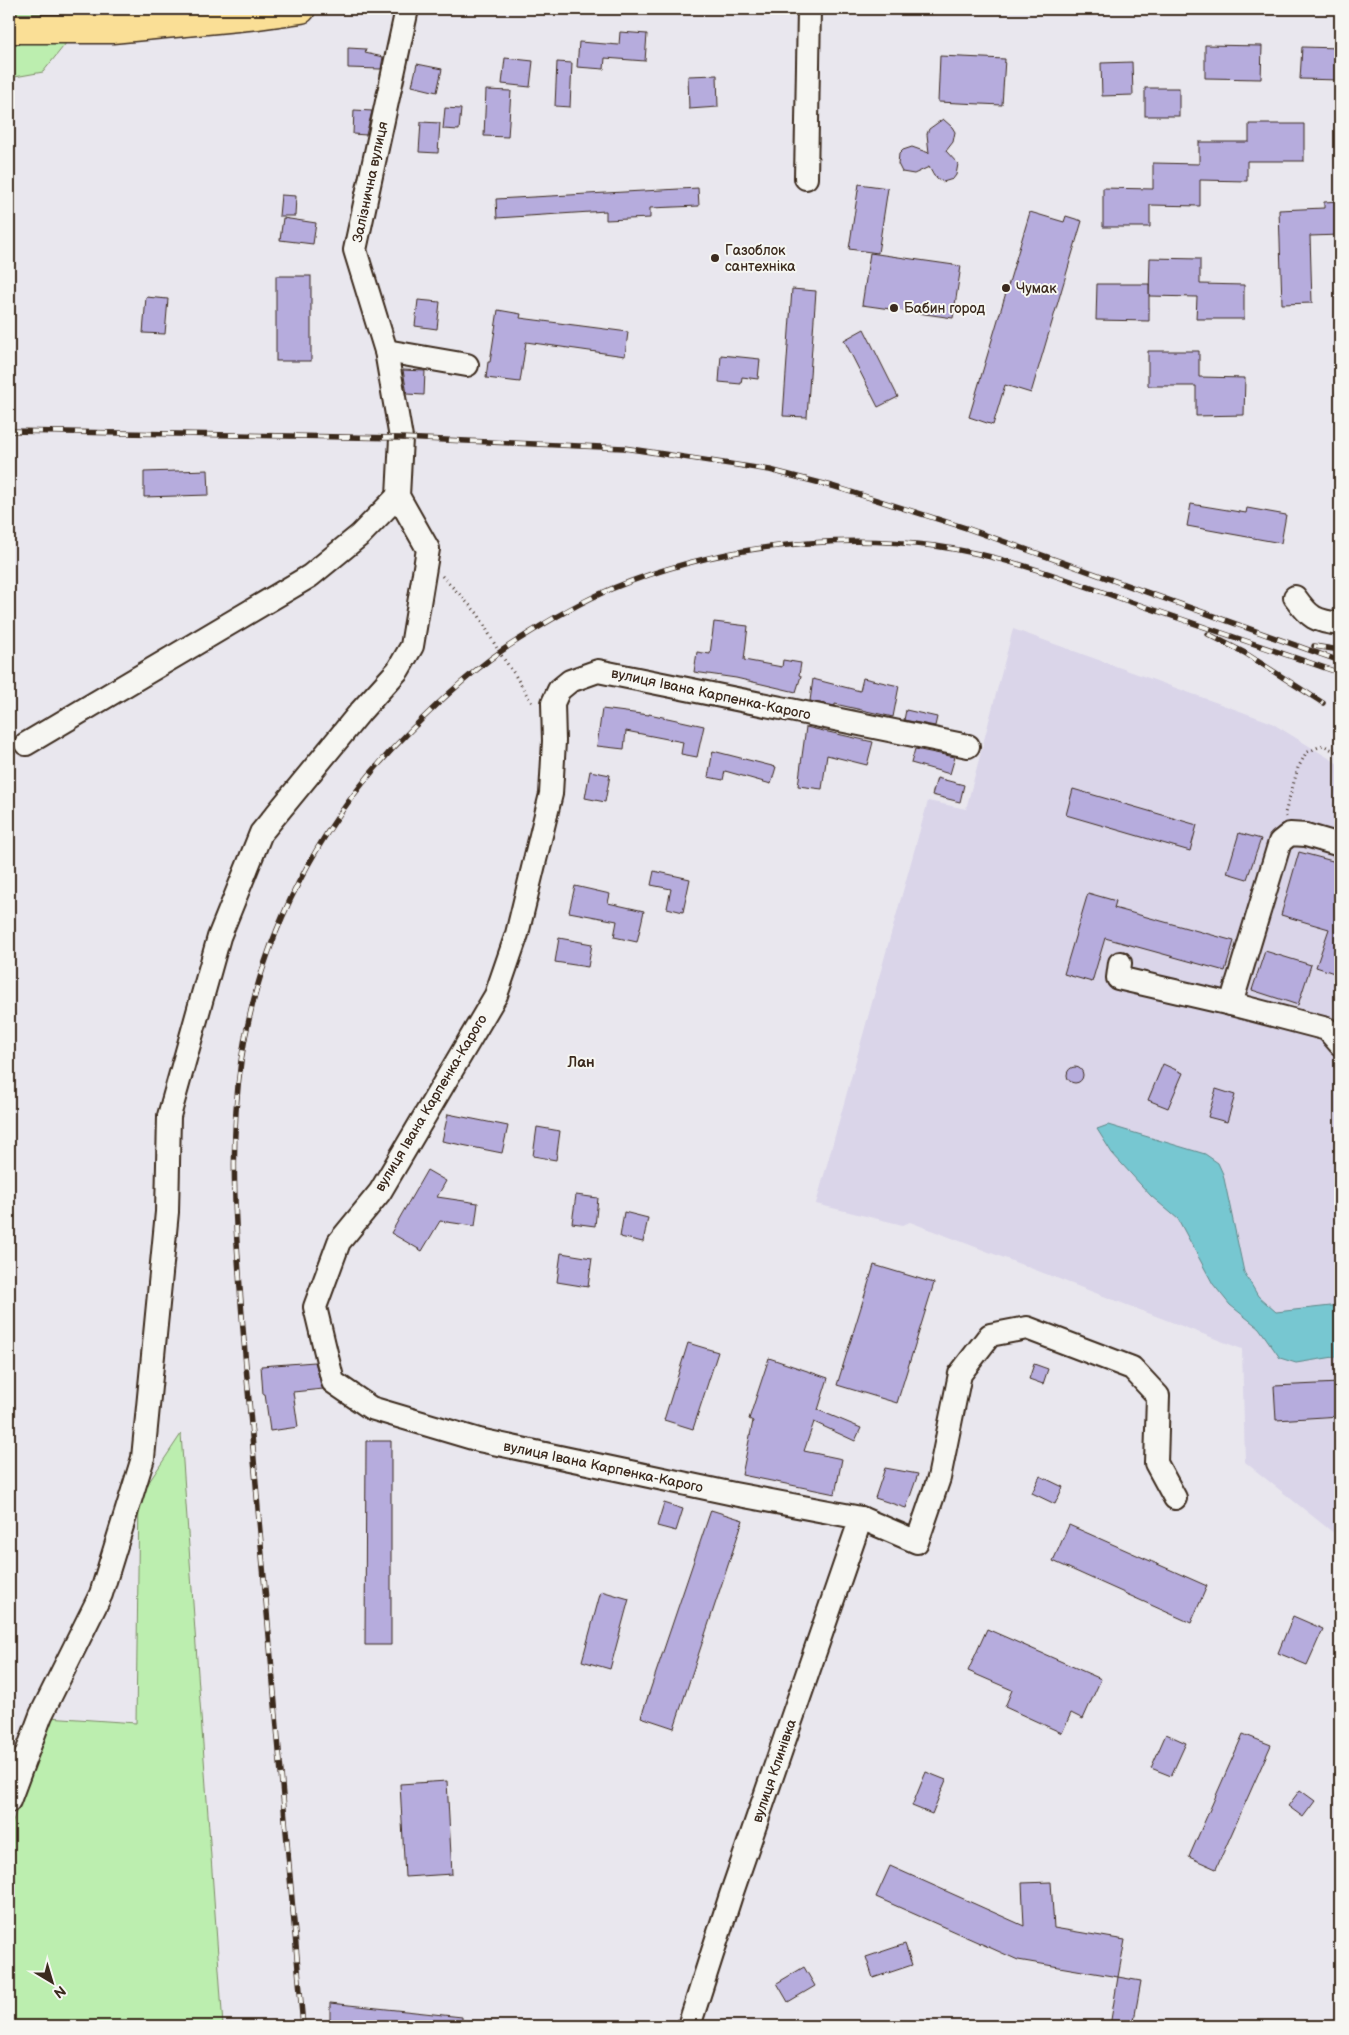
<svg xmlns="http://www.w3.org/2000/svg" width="1349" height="2035" font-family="'Balsamiq Sans',sans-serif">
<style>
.built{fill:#dad5e9}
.green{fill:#bceeaf;stroke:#7c8c66}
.water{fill:#77c7d1;stroke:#5f8889}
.building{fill:#b6acdd;stroke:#3b2a1e}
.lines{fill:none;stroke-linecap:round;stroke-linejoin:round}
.minor-casing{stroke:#3b2a1e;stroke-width:26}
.major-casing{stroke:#3b2a1e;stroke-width:31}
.path{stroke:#3b2a1e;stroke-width:3;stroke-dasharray:1 4;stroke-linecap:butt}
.minor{stroke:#f6f6f2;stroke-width:22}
.major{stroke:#fadf96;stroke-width:28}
.rail-casing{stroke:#3b2a1e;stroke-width:5.5}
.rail{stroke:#f6f6f2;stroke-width:4;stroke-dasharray:11;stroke-linecap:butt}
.poi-dot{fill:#3b2a1e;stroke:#f6f6f2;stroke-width:2}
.labels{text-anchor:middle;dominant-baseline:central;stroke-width:4;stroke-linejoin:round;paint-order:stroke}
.street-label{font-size:14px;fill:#3b2a1e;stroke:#f6f6f2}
.poi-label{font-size:14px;fill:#3b2a1e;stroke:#f6f6f2;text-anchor:start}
.neighbourhood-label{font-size:15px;font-weight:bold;fill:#3b2a1e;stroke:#f6f6f2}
</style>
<rect width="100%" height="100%" fill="#e9e7ee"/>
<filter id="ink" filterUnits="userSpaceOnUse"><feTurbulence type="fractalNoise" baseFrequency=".02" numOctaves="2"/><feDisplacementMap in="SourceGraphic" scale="10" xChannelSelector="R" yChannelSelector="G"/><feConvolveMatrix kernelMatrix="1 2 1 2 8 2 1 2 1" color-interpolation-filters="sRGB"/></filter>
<g filter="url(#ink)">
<polygon class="built" points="1013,629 1270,722 1340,765 1340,1538 1245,1462 1242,1349 910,1222 903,1225 816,1204 928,801 966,809"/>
<g class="green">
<polygon points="9,9 87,9 91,12 43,72 9,78"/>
<polygon points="181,1434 223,2026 9,2026 9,1833 48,1717 136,1723 139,1497"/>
</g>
<polygon class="water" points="1108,1125 1205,1154 1218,1163 1223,1174 1244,1272 1258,1296 1276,1312 1340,1305 1340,1356 1296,1363 1280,1358 1259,1328 1230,1305 1213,1284 1178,1219 1151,1196 1112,1153 1097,1129"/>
<g class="building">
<polygon points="620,32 647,34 645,61 605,58 604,69 577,67 579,42 619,45"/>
<polygon points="1205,45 1262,46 1261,79 1205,78"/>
<polygon points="1302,47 1340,48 1340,80 1300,79"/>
<polygon points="348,48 366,49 365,53 383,57 381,69 348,68"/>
<polygon points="940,56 1005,59 1002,105 938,102"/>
<polygon points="505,58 533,61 530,87 502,84"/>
<polygon points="557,62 572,63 570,107 555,106"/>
<polygon points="1132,62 1133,95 1102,96 1101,63"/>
<polygon points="417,64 442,69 437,92 412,86"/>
<polygon points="717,75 718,107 689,109 688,76"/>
<rect x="1145" y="88" width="34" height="28"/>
<polygon points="486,90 511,91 508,137 484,136"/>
<polygon points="445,108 461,109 459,130 443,129"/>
<polygon points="354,110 372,111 366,135 353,134"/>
<polygon points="943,119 952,127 955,132 953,142 946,151 958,164 956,175 953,179 943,182 934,176 929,167 914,174 902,172 898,164 899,154 903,150 912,147 929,153 927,134 929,129"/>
<polygon points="421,122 440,123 438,153 419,152"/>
<polygon points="1249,124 1304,124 1304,161 1247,161 1247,181 1200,180 1200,206 1150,205 1150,227 1103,227 1103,188 1153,189 1153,163 1199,164 1199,142 1249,142"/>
<polygon points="859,184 888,188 878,253 849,249"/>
<polygon points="698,188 699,206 650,208 650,218 606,220 606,211 497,218 496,199"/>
<polygon points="281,195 296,196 295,216 279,216"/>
<polygon points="1340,201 1340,235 1310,236 1312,303 1282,304 1279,210 1324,208 1324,202"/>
<polygon points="1030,212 1064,222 1066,216 1082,221 1031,393 1005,385 993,425 969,417"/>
<polygon points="283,218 316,223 313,244 280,240"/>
<polygon points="870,253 961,266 953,318 862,305"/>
<polygon points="1150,258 1200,259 1200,284 1244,285 1244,319 1196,319 1197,297 1149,296"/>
<rect x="276" y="276" width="35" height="85"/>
<polygon points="1097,284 1149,284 1149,321 1096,320"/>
<polygon points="792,289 816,291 807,417 783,416"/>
<polygon points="146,297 168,299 165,334 143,333"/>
<polygon points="418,300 440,302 437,329 415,326"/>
<polygon points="498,310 521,314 520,318 628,332 625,356 526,342 520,382 486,378 488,362 490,362"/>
<polygon points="864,329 898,397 878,407 844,340"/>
<polygon points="1148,351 1199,351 1199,377 1245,378 1244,415 1196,416 1196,386 1148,386"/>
<polygon points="721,355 760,359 758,379 742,377 741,384 719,382"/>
<polygon points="403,370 425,371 424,395 407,394"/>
<polygon points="208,470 209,495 144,497 144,472"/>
<polygon points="1191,504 1246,513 1247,508 1286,515 1281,543 1187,526"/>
<polygon points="714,622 748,626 744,660 782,667 783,660 801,663 799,675 801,676 796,692 736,678 694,672 697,652 710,654"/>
<polygon points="863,678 899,686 893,717 835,704 835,706 810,701 813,679 860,691"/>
<polygon points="602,709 649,715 649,714 704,726 697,757 681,754 683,742 626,731 624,749 597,746"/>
<polygon points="906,710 937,717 935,726 904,720"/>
<polygon points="806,727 873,742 867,765 827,755 822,789 798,786"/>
<polygon points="915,749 955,757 950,774 911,763"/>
<polygon points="713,751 776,767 771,784 725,771 723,780 708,777"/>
<polygon points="590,771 610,775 605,802 585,798"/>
<polygon points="937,778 964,785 960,802 932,795"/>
<polygon points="1073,789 1197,825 1190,851 1066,815"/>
<polygon points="1239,833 1261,839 1247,879 1227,873"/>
<polygon points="1299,852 1340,863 1340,975 1316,967 1329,929 1281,915"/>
<polygon points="654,871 690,879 683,912 667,908 671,889 651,885"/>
<polygon points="575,886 610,894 608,903 644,911 637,942 614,937 617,921 569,912"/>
<polygon points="1088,893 1116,901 1114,908 1234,941 1225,971 1105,938 1092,982 1064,974"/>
<polygon points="559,938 592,944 588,967 555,962"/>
<polygon points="1265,951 1311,965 1298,1005 1252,990"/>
<polygon points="1163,1064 1183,1073 1168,1108 1148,1100"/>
<circle cx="1075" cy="1075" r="8"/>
<polygon points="1216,1089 1235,1095 1227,1122 1208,1117"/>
<polygon points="448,1114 508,1126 502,1153 442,1141"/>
<polygon points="537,1127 560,1131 556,1160 533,1156"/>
<polygon points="427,1170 446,1181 437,1197 478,1203 475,1226 440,1221 422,1251 391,1233"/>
<polygon points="576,1195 598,1198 595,1226 572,1223"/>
<polygon points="624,1212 648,1218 643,1242 620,1237"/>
<polygon points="561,1253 592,1258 588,1287 557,1282"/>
<polygon points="874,1265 934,1283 897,1403 837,1385"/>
<polygon points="688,1343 718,1352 693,1429 664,1420"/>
<polygon points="769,1358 828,1378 818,1410 861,1428 855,1441 814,1422 804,1451 842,1459 835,1494 742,1475 753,1421 749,1419"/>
<polygon points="315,1362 323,1389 293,1392 298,1427 270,1431 265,1394 263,1394 261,1366"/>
<polygon points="1034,1364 1048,1369 1043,1384 1029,1379"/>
<polygon points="1340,1383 1340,1416 1276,1420 1274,1386"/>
<polygon points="366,1441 391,1441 391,1645 365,1645"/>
<polygon points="885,1468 918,1474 906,1508 875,1498"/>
<polygon points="1040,1476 1063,1487 1055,1504 1032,1493"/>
<polygon points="664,1503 683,1509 676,1531 657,1526"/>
<polygon points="711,1510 743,1520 674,1728 641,1717"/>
<polygon points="1069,1525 1207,1586 1191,1623 1053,1561"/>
<polygon points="601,1591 629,1599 610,1669 582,1661"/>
<polygon points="1293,1616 1323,1629 1307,1665 1278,1653"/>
<polygon points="987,1629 1101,1679 1083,1719 1071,1713 1062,1733 1005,1707 1012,1690 968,1671"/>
<polygon points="1166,1734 1186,1743 1171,1776 1151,1768"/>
<polygon points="1243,1734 1271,1745 1216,1869 1189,1857"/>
<polygon points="926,1772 946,1780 932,1814 912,1806"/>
<polygon points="447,1781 452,1874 405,1877 400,1784"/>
<polygon points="1300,1790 1315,1801 1303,1817 1288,1806"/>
<polygon points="890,1866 1024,1926 1022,1883 1051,1882 1054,1928 1125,1940 1118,1977 1018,1960 876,1897"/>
<polygon points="905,1944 912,1965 873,1978 866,1957"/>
<polygon points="804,1967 815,1986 788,2002 777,1983"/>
<polygon points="1118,1977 1141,1981 1133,2026 1110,2026"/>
<polygon points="330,2003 462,2017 462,2026 330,2026"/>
</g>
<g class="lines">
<g class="minor-casing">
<g id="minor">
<polyline points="806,178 809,9"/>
<polyline points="386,351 467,365"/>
<path d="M 1295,597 C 1310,618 1315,621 1340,624"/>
<polyline points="26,744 310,576 360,535 398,496"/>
<path id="s1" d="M 968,746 L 598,671 L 570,681 L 559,690 L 553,703 L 554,741 L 551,794 L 517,934 L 496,995 L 380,1192 L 339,1242 L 315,1307 L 333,1382 L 371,1408 L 479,1440 L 734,1494 L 861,1518 L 917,1542 L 939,1478 L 960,1374 L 990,1335 L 1027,1328 L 1132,1368 L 1158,1396 L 1156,1463 L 1175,1498"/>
<polyline points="1120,963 1118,978 1231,1004 1327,1029 1340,1044"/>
<polyline points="1231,1004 1280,842 1290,834 1306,835 1340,845"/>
<path id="s2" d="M 9,1801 L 41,1715 L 101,1594 L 143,1458 L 167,1212 L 169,1116 L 219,937 L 261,833 L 361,711 L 398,670 L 412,646 L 428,549 L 398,496 L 401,438 L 386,351 L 355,250 L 407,9"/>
<path id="s3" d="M 689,2026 L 731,1895 L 861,1518"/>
</g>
</g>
<g class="major-casing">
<polyline id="major" points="9,29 112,29 258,15 301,9"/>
</g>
<g class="path">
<polyline points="442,576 478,614 499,652 515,675 533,705"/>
<polyline points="1286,817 1285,813 1298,768 1306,753 1323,745 1340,754"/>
</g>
<use href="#minor" class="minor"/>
<use href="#major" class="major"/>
<g class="rail-casing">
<g id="rail">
<polyline points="9,431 401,438 624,448 770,470 832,486 966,528 1340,661"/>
<polyline points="1208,634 1245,653 1323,703"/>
<polyline points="1314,646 1340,650"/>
<path d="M 303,2026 C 288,1854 273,1681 258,1509 C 252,1430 244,1352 239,1273 C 234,1203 231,1132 241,1061 C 260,936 320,819 410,731 C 443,698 478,665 518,640 C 548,621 578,603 611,589 C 712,547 827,533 935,546 C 1002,555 1065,579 1128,601 C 1199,625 1269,649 1340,673"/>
</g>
</g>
<use href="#rail" class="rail"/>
</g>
</g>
<g class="poi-dot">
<circle cx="715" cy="258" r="5"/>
<circle cx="1006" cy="288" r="5"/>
<circle cx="894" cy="308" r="5"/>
</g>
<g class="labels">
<g class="street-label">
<text stroke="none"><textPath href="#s2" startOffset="1732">Залізнична вулиця</textPath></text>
<text transform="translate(711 694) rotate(12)">вулиця Івана Карпенка-Карого</text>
<text transform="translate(431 1103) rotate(-59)">вулиця Івана Карпенка-Карого</text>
<text stroke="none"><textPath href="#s1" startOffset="1461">вулиця Івана Карпенка-Карого</textPath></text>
<text stroke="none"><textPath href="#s3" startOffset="269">вулиця Клинівка</textPath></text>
</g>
<g class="poi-label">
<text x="725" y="250">Газоблок<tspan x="725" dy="16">сантехніка</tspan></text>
<text x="1016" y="288">Чумак</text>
<text x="904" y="308">Бабин город</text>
</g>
<g class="neighbourhood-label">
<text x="581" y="1062">Лан</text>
</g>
</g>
<rect width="1349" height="2035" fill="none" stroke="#f6f6f2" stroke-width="30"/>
<rect x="15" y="15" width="1319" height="2005" fill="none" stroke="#3b2a1e" stroke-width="2" filter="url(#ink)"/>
<g transform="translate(52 1982) rotate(142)" stroke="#f6f6f2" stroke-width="4" paint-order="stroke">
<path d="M0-4L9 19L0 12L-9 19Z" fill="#3b2a1e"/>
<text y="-8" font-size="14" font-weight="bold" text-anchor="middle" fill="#3b2a1e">N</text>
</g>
</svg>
